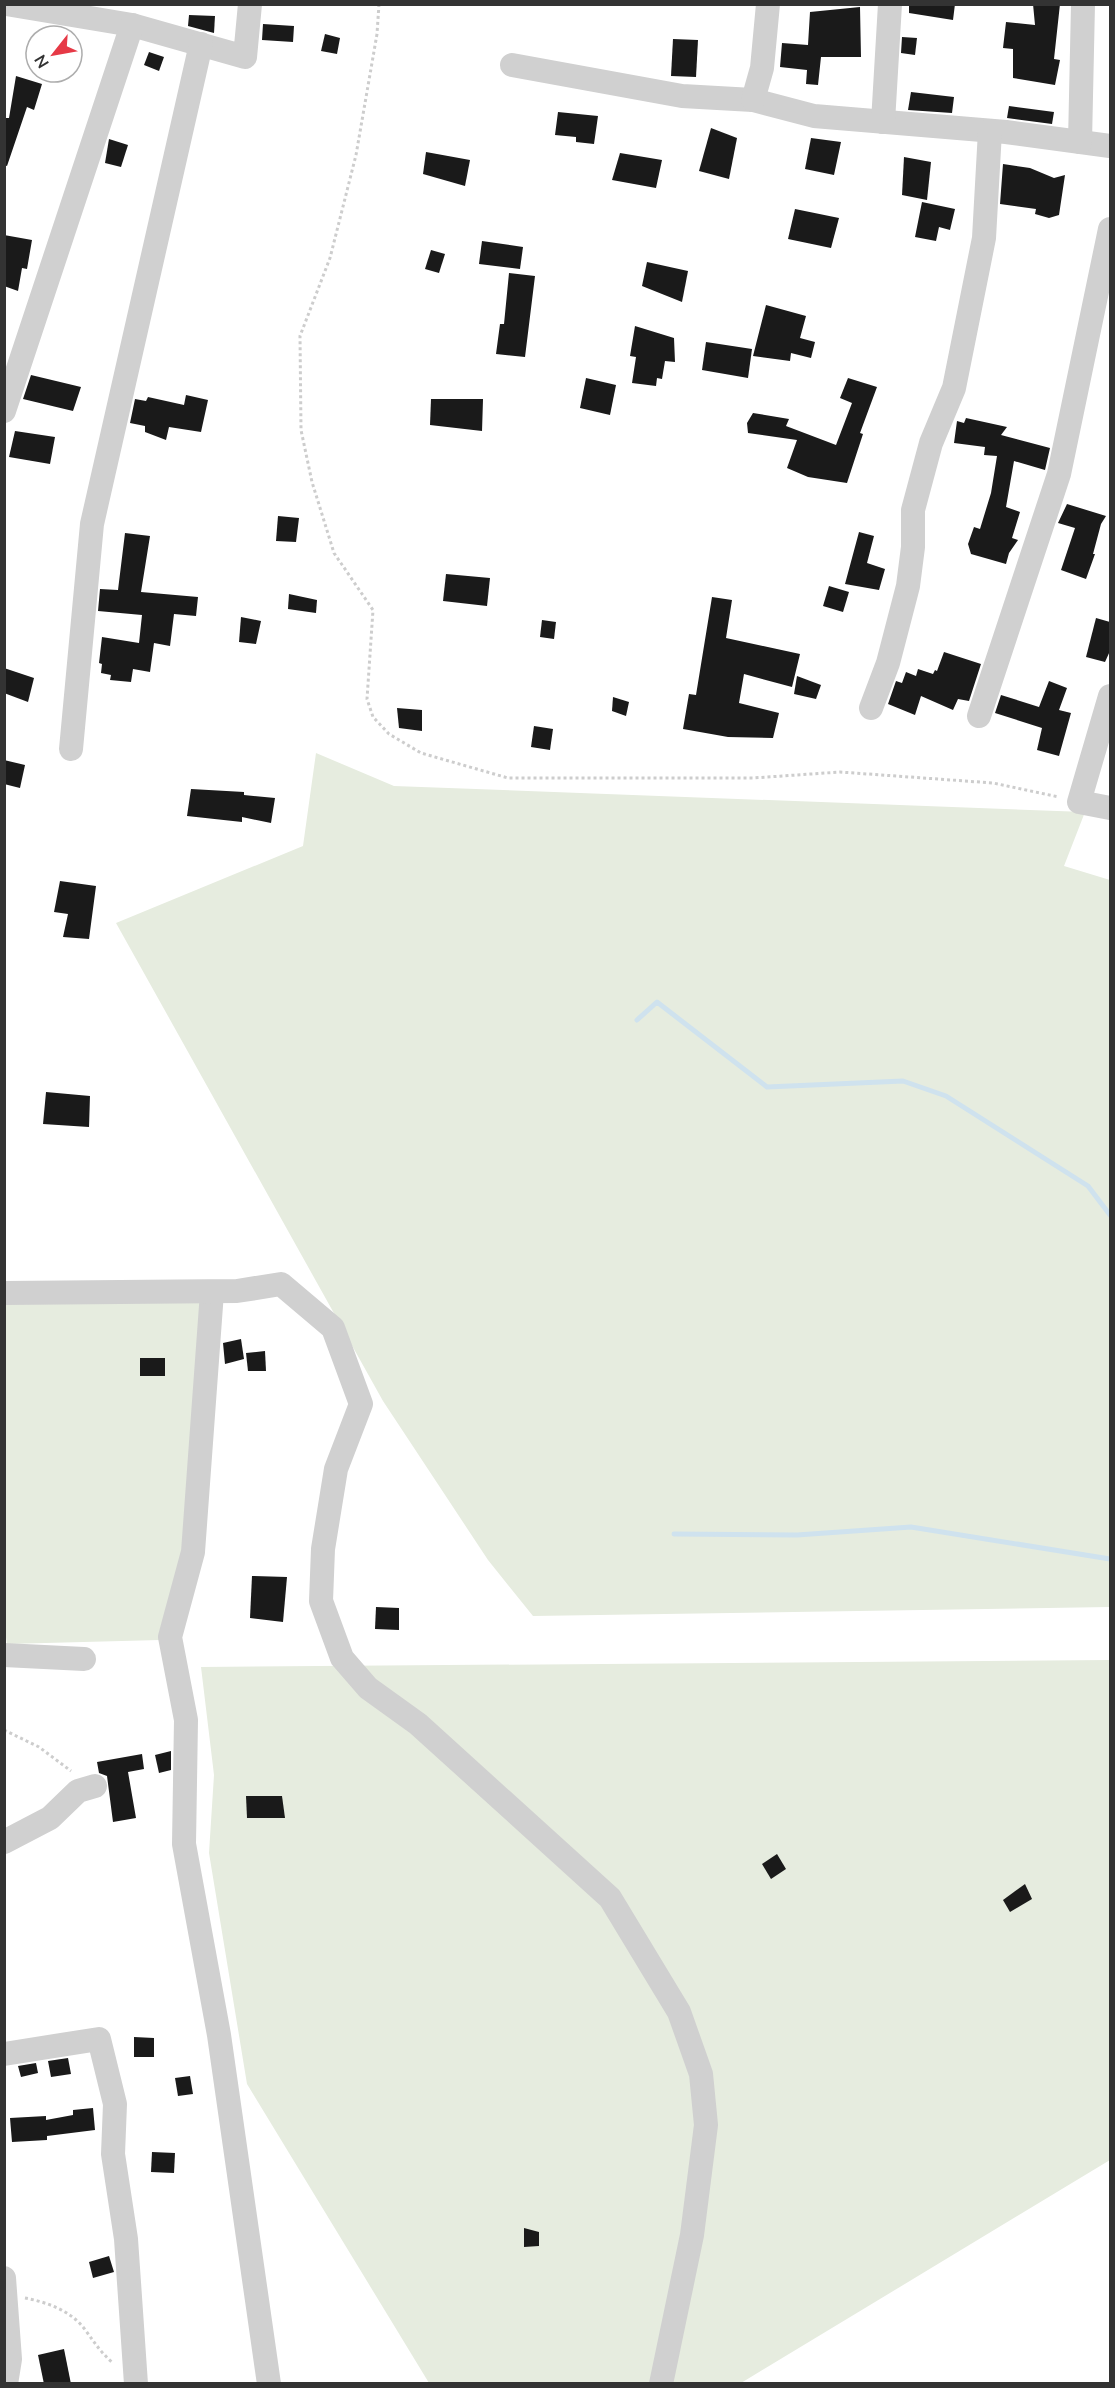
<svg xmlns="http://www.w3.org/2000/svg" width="1115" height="2388" font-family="Mulish,sans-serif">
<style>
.green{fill:#e6ecdf}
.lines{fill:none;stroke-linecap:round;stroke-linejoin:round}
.stream{stroke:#cfe2ee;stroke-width:5}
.building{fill:#1a1a1a}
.path{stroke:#cdcdcd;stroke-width:3;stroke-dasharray:3 3;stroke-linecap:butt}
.minor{stroke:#d0d0d0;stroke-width:24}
</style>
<rect width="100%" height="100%" fill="#fff"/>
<g class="green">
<polygon points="316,753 394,786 1085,812 1064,866 1110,880 1110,1607 533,1616 488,1560 383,1401 116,923 303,846"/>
<polygon points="202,1302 185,1550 160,1640 7,1644 4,1624 4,1304"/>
<polygon points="1110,1660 1110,2160 741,2383 429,2383 247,2084 209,1853 214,1775 201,1667"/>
</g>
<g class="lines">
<g class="stream">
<polyline points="637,1020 657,1002 767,1087 903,1081 946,1096 1088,1186 1110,1215"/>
<polyline points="674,1534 797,1535 911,1527 1110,1559"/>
</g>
</g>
<g class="building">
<polygon points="909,4 955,4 953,20 909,13"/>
<polygon points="1033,4 1060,4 1054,59 1060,60 1055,85 1013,78 1013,49 1003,48 1006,22 1035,25"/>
<polygon points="860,7 861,57 821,57 818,85 806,84 807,70 780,67 782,43 808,45 810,12"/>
<polygon points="189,15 215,16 214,33 188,26"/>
<polygon points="263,24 294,26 293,42 262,40"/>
<polygon points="325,34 340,38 337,54 321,51"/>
<polygon points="902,37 917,38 915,55 901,53"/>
<polygon points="673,39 698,40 696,77 671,76"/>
<polygon points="149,52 164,57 159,71 144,65"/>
<polygon points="16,76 42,84 34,110 27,107 7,166 4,165 4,118 9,118"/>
<polygon points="911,92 954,97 952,113 908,110"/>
<polygon points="1009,106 1054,112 1052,124 1007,118"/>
<polygon points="558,112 598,116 594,144 576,142 576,137 555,135"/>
<polygon points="711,128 737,138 729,179 699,171"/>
<polygon points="811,138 841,142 834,175 805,169"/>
<polygon points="109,139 128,145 121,167 105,163"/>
<polygon points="426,152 470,160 465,186 423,174"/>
<polygon points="620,153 662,160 656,188 612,180"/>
<polygon points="904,157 931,162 927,200 902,195"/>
<polygon points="1003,164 1030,168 1054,178 1065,175 1059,215 1049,218 1035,214 1036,209 1000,204"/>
<polygon points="922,202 955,209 950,230 939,227 936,241 915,237"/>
<polygon points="795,209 839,218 831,248 788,239"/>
<polygon points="4,235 32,240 27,269 22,268 18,291 4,286"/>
<polygon points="482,241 523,247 520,269 479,264"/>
<polygon points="431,250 445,254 439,273 425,269"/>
<polygon points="647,262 688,271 682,302 642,286"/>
<polygon points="509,273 535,276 525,357 496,354 500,324 504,324"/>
<polygon points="766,305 806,316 800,338 815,342 811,358 791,353 790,361 753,356"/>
<polygon points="635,326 674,338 675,362 665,361 662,379 657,378 656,386 632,383 636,357 630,356"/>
<polygon points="706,342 752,349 748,378 702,370"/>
<polygon points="31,375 81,387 73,411 23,399"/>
<polygon points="586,378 616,385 610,415 580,408"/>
<polygon points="848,378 877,387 860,433 863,434 847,483 808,477 787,468 797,440 748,433 747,423 753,413 789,419 786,426 836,445 852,403 840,398"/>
<polygon points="186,395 208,400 201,432 169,427 166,440 145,432 145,426 130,423 135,399 146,401 148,397 184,405"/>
<polygon points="431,399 483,399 482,431 430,425"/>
<polygon points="966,418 1007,427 1001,435 1050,448 1045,470 1014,461 1006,507 1020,512 1012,538 1018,540 1009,553 1006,564 971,554 968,544 974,527 980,529 991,493 997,456 984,455 985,447 954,443 957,421 964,423"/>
<polygon points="15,431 55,437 50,464 9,457"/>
<polygon points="1067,504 1106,516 1101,524 1093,554 1095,554 1086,579 1061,570 1075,528 1058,523"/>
<polygon points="278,516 299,518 296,542 276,541"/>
<polygon points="859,532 874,536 867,563 885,569 879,590 845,584"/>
<polygon points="125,533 150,536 141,592 198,597 196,616 174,614 170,646 154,643 150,672 133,669 131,682 110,680 111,675 101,673 102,664 99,663 102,637 139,643 142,615 98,611 100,589 118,590"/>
<polygon points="446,574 490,578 487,606 443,601"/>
<polygon points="829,586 849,592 843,612 823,606"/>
<polygon points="289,594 317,600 316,613 288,609"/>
<polygon points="712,597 732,600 726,638 800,654 792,687 744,674 739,703 779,713 773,738 728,737 683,729 689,694 696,695"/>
<polygon points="241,617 261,621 256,644 239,642"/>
<polygon points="1096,618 1110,622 1110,651 1105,662 1086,657"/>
<polygon points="542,620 556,622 554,639 540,637"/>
<polygon points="944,652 981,664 969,701 958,699 953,710 921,696 915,715 888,704 896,681 902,683 906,672 916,676 918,669 933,674 935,670 937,671"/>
<polygon points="4,668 34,678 28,702 4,693"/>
<polygon points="797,676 821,685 816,699 794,694"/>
<polygon points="1049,681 1067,688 1059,710 1071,713 1059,756 1037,750 1042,728 995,713 1001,695 1039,707"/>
<polygon points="613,697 629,702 626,716 612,711"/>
<polygon points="397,708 422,710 422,731 399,728"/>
<polygon points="534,726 553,729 550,750 531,747"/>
<polygon points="4,760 25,765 20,788 4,784"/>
<polygon points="191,789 244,792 244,795 275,798 271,823 242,817 242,822 187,816"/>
<polygon points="60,881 96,886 89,939 63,937 68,914 54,912"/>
<polygon points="46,1092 90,1096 89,1127 43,1124"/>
<polygon points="241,1339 244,1359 225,1364 223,1343"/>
<polygon points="265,1351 266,1371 248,1371 246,1353"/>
<rect x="140" y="1358" width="25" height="18"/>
<polygon points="252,1576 287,1577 283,1622 250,1618"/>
<polygon points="376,1607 399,1608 399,1630 375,1629"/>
<polygon points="171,1751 171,1770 159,1773 155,1755"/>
<polygon points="142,1754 144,1769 128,1772 136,1818 113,1822 107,1776 99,1773 97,1762"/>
<polygon points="246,1796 282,1796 285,1818 247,1818"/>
<polygon points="777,1854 786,1869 771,1879 762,1864"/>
<polygon points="1025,1884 1032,1899 1010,1912 1003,1900"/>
<polygon points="134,2037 154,2038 154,2057 134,2057"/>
<polygon points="68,2058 71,2074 51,2077 48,2061"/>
<polygon points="36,2063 38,2073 21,2077 18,2066"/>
<polygon points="190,2076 193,2094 178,2096 175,2078"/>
<polygon points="93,2108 95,2130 47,2136 47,2140 12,2142 10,2118 46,2116 46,2120 73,2115 73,2110"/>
<polygon points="152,2152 175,2153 174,2173 151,2172"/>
<polygon points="524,2228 539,2232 539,2246 524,2247"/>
<polygon points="109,2256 114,2272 93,2278 89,2262"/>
<polygon points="64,2349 71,2384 44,2384 38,2355"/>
</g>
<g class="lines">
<g class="path">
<polyline points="379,4 377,34 356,155 330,258 300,336 301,430 312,482 334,553 373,610 367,699 373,717 389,734 421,753 508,778 753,778 840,772 993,783 1059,797"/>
<polyline points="4,1730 39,1747 71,1771"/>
<path d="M 25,2298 C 46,2302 69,2310 83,2327 C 93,2340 100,2352 113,2363"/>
</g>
<g class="minor">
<polyline points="6,4 132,25 245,57 250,4"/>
<polyline points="512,65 682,96 753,100 814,116 1006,132 1110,146"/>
<polyline points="753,100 762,68 768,4"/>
<polyline points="883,122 890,4"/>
<polyline points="1080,142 1083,4"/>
<polyline points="4,411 132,25"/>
<polyline points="1110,696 1079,802 1110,808"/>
<polyline points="871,708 888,663 908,586 913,547 913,510 931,443 954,388 984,238 990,131"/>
<polyline points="979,716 1059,474 1110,229"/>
<polyline points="71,749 92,524 201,44"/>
<polyline points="212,1292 193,1552 170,1637 186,1720 184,1844 219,2035 269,2384"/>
<polyline points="4,1293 237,1291 281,1284 333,1328 361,1404 336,1469 323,1549 321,1601 342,1658 368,1688 418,1724 610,1898 679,2012 701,2074 706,2125 692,2235 661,2384"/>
<polyline points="4,1655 84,1659"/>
<polyline points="4,1842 50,1818 78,1791 95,1786"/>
<polyline points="4,2054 99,2039 115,2104 113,2154 126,2239 136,2384"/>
<polyline points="4,2278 10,2359 6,2384"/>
</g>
</g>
<rect width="1115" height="2388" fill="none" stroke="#333333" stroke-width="12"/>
<g transform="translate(54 54) rotate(239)"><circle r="28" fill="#ffffff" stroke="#adadad" stroke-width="1.5"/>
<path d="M0-4.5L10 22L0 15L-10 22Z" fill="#e63946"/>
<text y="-9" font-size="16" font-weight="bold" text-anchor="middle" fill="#333333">N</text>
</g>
</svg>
